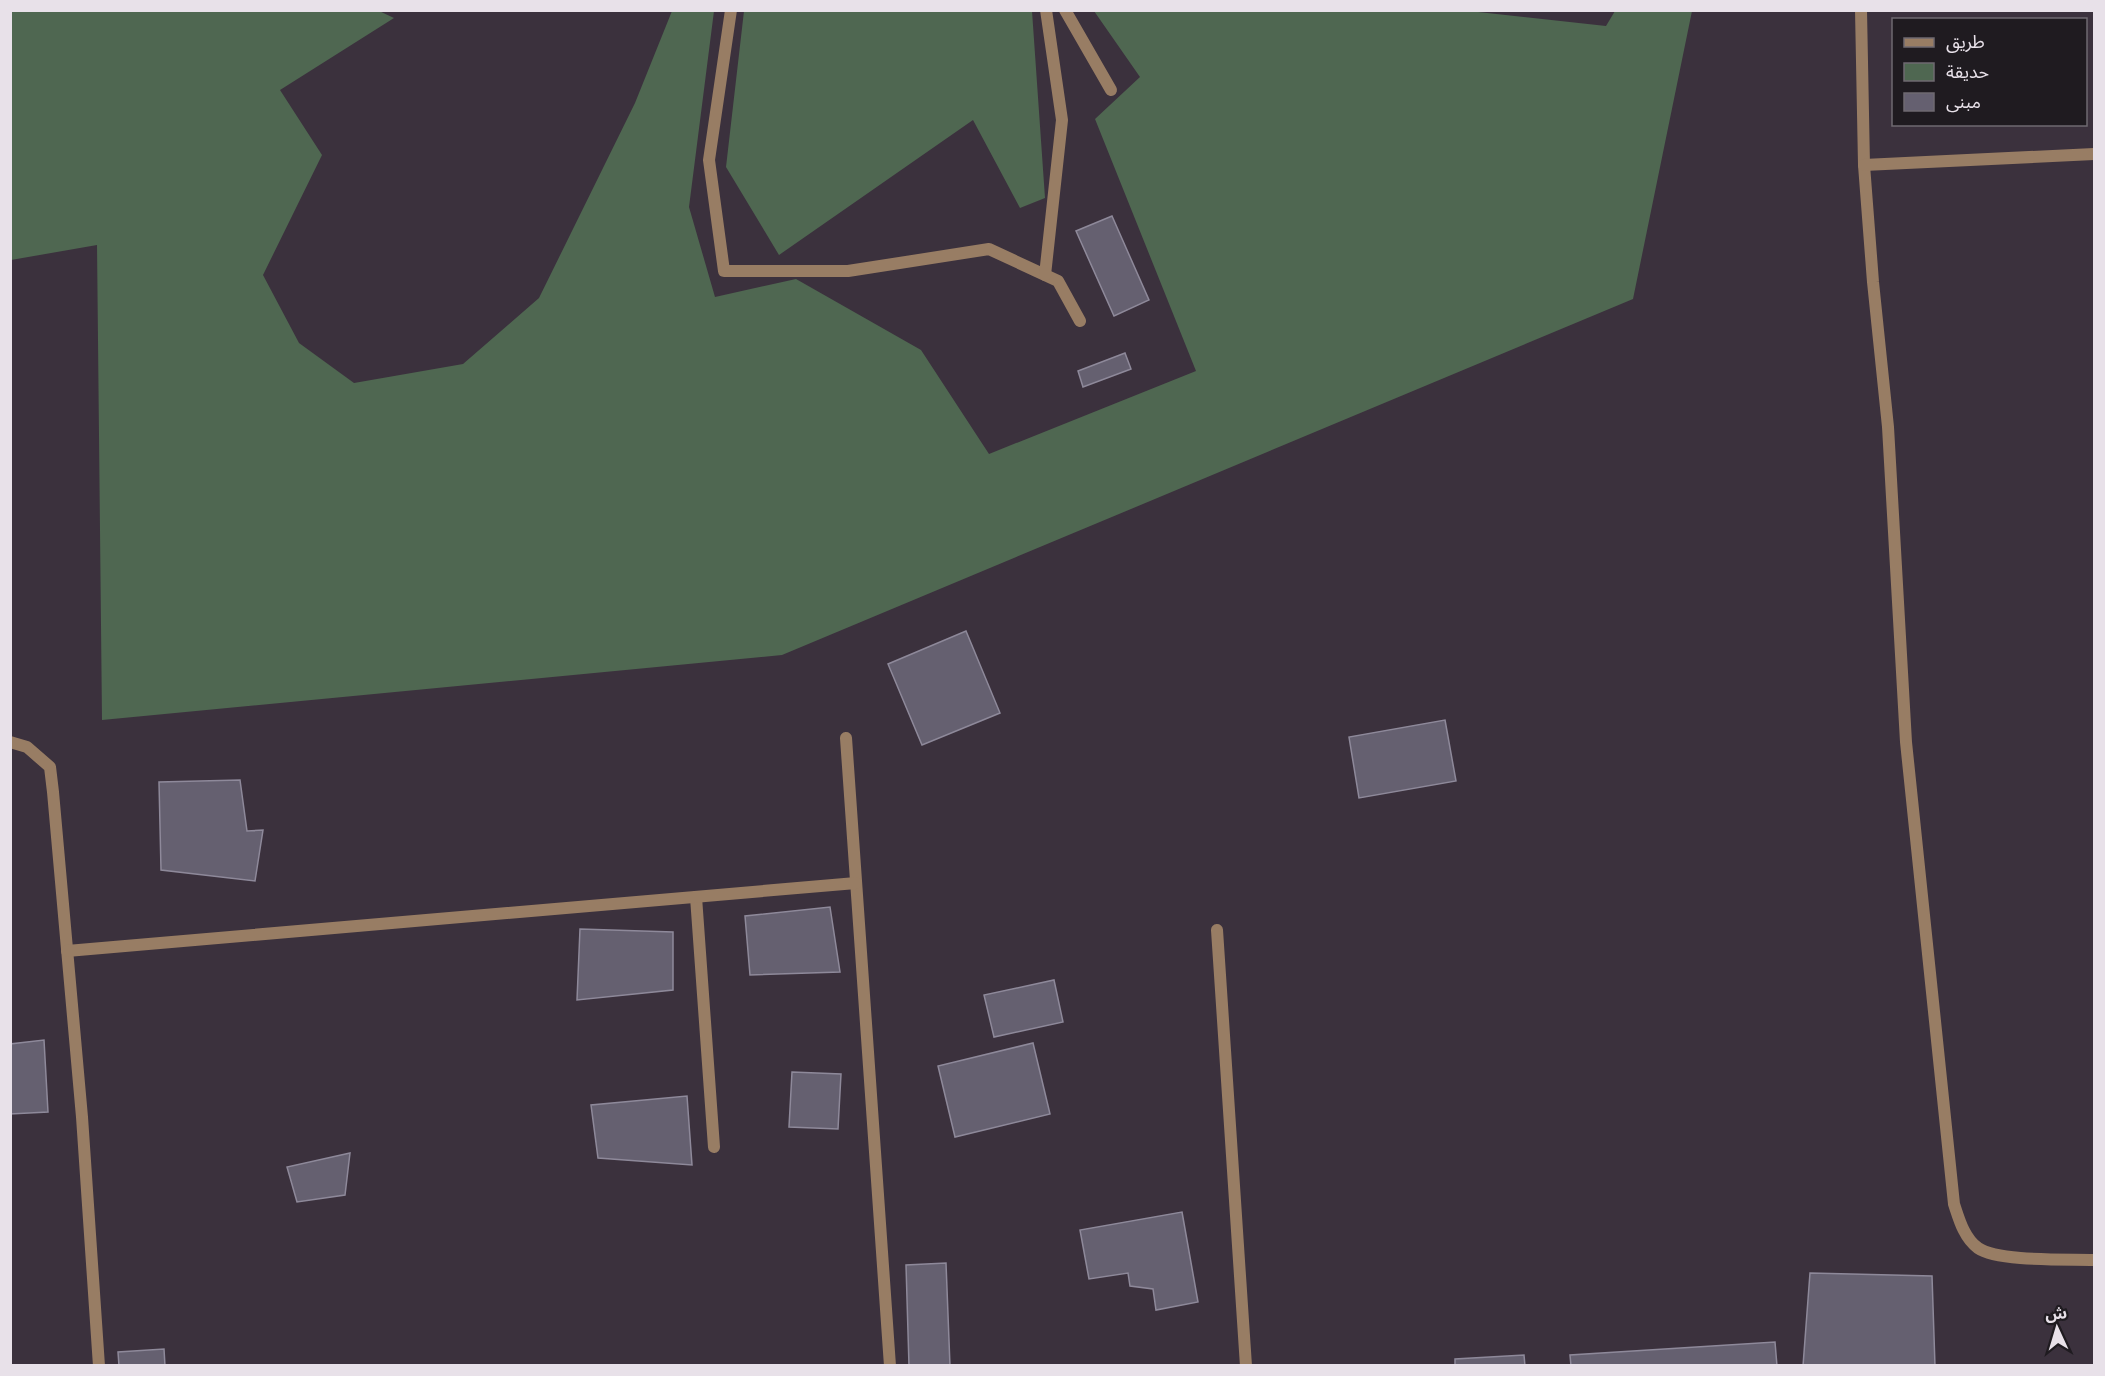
<svg xmlns="http://www.w3.org/2000/svg" width="2105" height="1376" font-family="Roboto,'Noto Sans Arabic',sans-serif">
<style>
.green{fill:#4f6751}
.building{fill:#656070;stroke:#8e899a;stroke-width:1.5}
.lines{fill:none;stroke-linecap:round;stroke-linejoin:round}
.service{stroke:#987d64;stroke-width:12}
.minor{stroke:#987d64;stroke-width:12}
</style>
<rect width="100%" height="100%" fill="#3b313d"/>
<g class="green">
<polygon points="1460,10 1606,26 1615,11 1692,11 1633,299 782,655 102,720 97,245 11,260 11,11 377,10 394,18 280,90 322,155 263,275 299,343 354,383 463,364 539,298 635,103 672,11 714,11 689,207 715,297 796,279 921,350 989,454 1196,371 1095,119 1140,77 1094,11"/>
<polygon points="744,11 1032,11 1045,198 1020,208 973,120 779,255 726,167"/>
</g>
<g class="building">
<polygon points="1112,216 1149,300 1114,316 1076,231"/>
<polygon points="1125,353 1131,369 1083,387 1078,371"/>
<polygon points="966,631 1000,713 922,745 888,664"/>
<polygon points="1445,720 1456,781 1359,798 1349,737"/>
<polygon points="240,780 247,831 263,830 255,881 161,870 159,782"/>
<polygon points="830,907 840,972 750,975 745,916"/>
<polygon points="580,929 673,932 673,990 577,1000"/>
<polygon points="1054,980 1063,1022 994,1037 984,995"/>
<polygon points="44,1040 48,1112 10,1114 10,1044"/>
<polygon points="1033,1043 1050,1114 955,1137 938,1066"/>
<polygon points="792,1072 841,1074 838,1129 789,1127"/>
<polygon points="687,1096 692,1165 598,1158 591,1105"/>
<polygon points="350,1153 345,1195 297,1202 287,1167"/>
<polygon points="1182,1212 1198,1302 1156,1310 1153,1289 1130,1286 1128,1273 1089,1279 1080,1230"/>
<polygon points="946,1263 950,1366 909,1366 906,1265"/>
<polygon points="1810,1273 1932,1276 1935,1366 1803,1366"/>
<polygon points="1775,1342 1777,1366 1571,1366 1570,1355"/>
<polygon points="164,1349 165,1366 119,1366 118,1352"/>
<polygon points="1524,1355 1525,1366 1455,1366 1455,1359"/>
</g>
<g class="lines">
<g class="service">
<polyline points="731,10 709,160 724,271 848,271 989,249 1058,281 1080,321"/>
<polyline points="1065,10 1111,90"/>
<polyline points="1045,275 1062,120 1046,10"/>
</g>
<g class="minor">
<path d="M 1861,10 L 1864,165 L 1873,282 L 1888,427 L 1906,742 L 1954,1204 C 1959,1219 1964,1238 1978,1248 C 1998,1262 2069,1259 2094,1260"/>
<polyline points="1864,165 2094,154"/>
<polyline points="846,738 890,1366"/>
<polyline points="10,742 27,747 50,767 53,792 82,1117 99,1366"/>
<polyline points="696,897 714,1147"/>
<polyline points="1217,930 1246,1366"/>
<polyline points="67,951 856,883"/>
</g>
</g>
<rect width="2105" height="1376" fill="none" stroke="#e8e1e9" stroke-width="24"/>
<rect x="1892" y="18" width="195" height="108" fill="#1f1b20" stroke="#6f6a70" stroke-width="1.5"/>
<rect x="1904" y="38" width="30" height="9" fill="#987d64" stroke="#6f6a70" stroke-width="1.5"/>
<text x="1946" y="48" font-size="18" fill="#e8e1e9">طريق</text>
<rect x="1904" y="63" width="30" height="18" fill="#4f6751" stroke="#6f6a70" stroke-width="1.5"/>
<text x="1946" y="78" font-size="18" fill="#e8e1e9">حديقة</text>
<rect x="1904" y="93" width="30" height="18" fill="#656070" stroke="#6f6a70" stroke-width="1.5"/>
<text x="1946" y="108" font-size="18" fill="#e8e1e9">مبنى</text>
<g transform="translate(2057 1328) rotate(356)" stroke="#1f1b20" stroke-width="4.5" paint-order="stroke">
<path d="M0-4.5L10 22L0 15L-10 22Z" fill="#e8e1e9"/>
<text y="-9" font-size="16" font-weight="bold" text-anchor="middle" fill="#e8e1e9">ش</text>
</g>
</svg>
